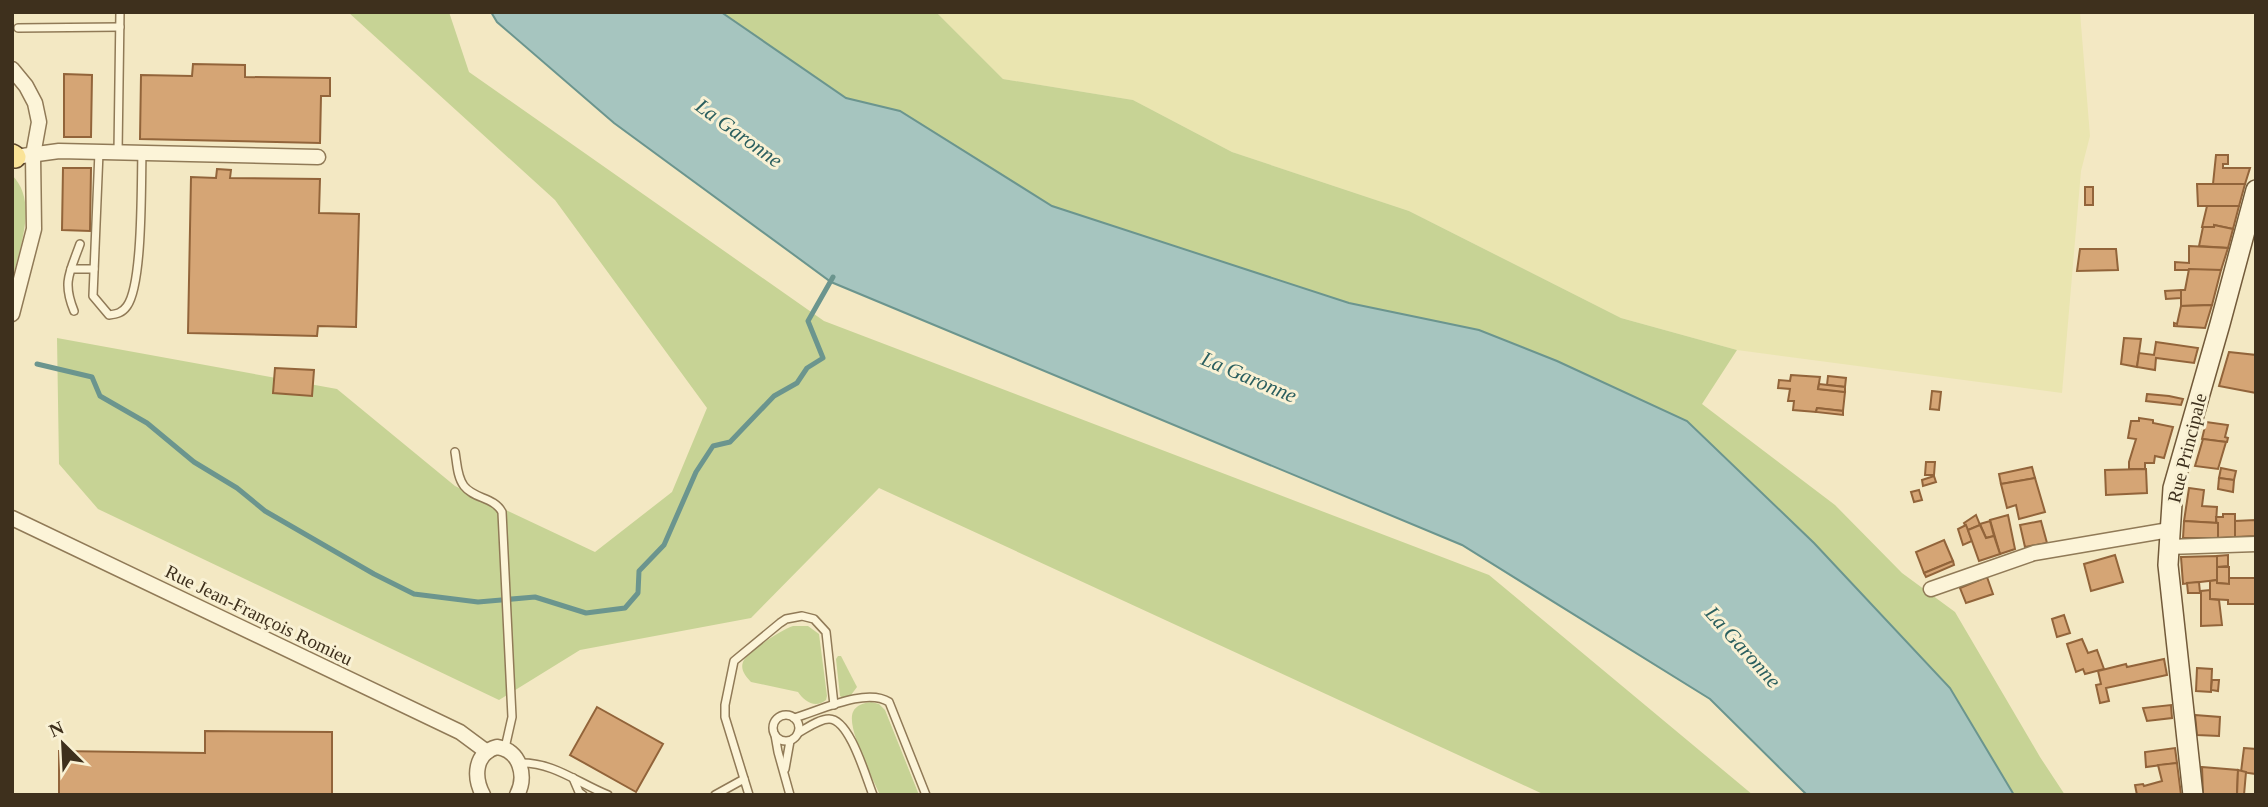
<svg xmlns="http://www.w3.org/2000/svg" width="2268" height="807" font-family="'Times New Roman',serif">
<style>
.farmland{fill:#eae5b0}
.green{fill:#c7d395}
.water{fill:#a6c5bf;stroke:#6b958e;stroke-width:2}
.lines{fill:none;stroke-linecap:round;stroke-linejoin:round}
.stream{stroke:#6b958e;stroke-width:5}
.building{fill:#d5a575;stroke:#92643a;stroke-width:2}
.lane-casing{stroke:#907a57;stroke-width:10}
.street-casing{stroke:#907a57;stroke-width:17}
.secondary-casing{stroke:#725a3a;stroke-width:22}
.primary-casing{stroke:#5d472c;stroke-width:24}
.lane{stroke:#fcf4d8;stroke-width:7}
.street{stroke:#fcf4d8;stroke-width:14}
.secondary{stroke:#fcf4d8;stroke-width:19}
.primary{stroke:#fae397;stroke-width:21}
.labels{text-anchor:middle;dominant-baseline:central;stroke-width:6;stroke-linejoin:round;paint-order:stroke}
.street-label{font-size:19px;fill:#3e301d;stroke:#f9f1d4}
.water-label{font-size:21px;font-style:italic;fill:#2b5f5f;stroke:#f9f1d4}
</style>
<rect width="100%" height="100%" fill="#f3e8c3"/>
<polygon class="farmland" points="936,12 2080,12 2090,136 2081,171 2062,393 1737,350 1621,318 1409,211 1232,152 1133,100 1003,79"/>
<g class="green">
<polygon points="348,12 449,12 469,72 824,321 1489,575 1753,795 1545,795 879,488 751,618 580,650 499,700 98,509 59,464 57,338 337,389 455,486 595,552 672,492 707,408 555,200"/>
<polygon points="721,12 936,12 1003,79 1133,100 1232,152 1409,211 1621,318 1737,350 1702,404 1835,505 1902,573 1955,612 2040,757 2065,795 2014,795 1950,688 1814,543 1687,421 1557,361 1479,330 1349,303 1052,206 900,111 846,98"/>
<path d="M 12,175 C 39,202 19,248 12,281 Z"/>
<path d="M 793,626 L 808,626 L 819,634 L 827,696 L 826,700 C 815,709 804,701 798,692 L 751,682 C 746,677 740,670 743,662 C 748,651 781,630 793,626 Z"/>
<polygon points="838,656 841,656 857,687 851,695 843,698 840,696 836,659"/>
<path d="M 871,702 L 879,704 L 885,710 L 919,795 L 880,795 C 873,779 846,727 853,712 C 856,705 864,703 871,702 Z"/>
</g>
<polygon class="water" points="491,12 721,12 846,98 900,111 1052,206 1349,303 1479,330 1557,361 1687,421 1814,543 1950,688 2014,795 1807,795 1710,699 1462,545 831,282 614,123 497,22"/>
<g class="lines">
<polyline class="stream" points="37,364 92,377 100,396 147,423 194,462 237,488 265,511 374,574 414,594 478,602 535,597 586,613 625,608 638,593 639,571 664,545 696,472 713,446 730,442 774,396 797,383 807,368 823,358 808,321 833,277"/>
</g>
<g class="building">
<polygon points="193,64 245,65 245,77 330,78 330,96 321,96 320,143 140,139 141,75 192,76"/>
<polygon points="64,74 92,75 91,137 64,137"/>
<polygon points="2216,155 2228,155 2228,164 2223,164 2223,168 2250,168 2245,184 2213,184"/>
<polygon points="63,168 91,168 90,231 62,230"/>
<polygon points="217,169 231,170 230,178 320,179 319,213 359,214 356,327 318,326 317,336 188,333 191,177 216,178"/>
<polygon points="2197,184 2245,184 2239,206 2198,206"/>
<rect x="2085" y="187" width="8" height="18"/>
<polygon points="2207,206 2239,206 2233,229 2214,225 2214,227 2202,227"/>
<polygon points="2214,225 2233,229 2228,248 2199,246 2203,227 2214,227"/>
<polygon points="2189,246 2228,248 2221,270 2175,270 2175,262 2189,263"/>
<polygon points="2080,249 2116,249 2118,270 2077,271"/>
<polygon points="2189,269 2221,270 2212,305 2181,306 2181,290 2185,290"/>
<polygon points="2181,290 2181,298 2166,299 2165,291"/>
<polygon points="2212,305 2205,328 2174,326 2174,323 2177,324 2181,306"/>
<polygon points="2124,338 2141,339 2137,367 2121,364"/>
<polygon points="2156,342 2198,348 2194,363 2156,358 2155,370 2137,367 2139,353 2154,355"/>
<polygon points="2229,352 2256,355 2256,393 2219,386"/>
<polygon points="275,368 314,370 312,396 273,393"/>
<polygon points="1791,375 1820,377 1818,389 1845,392 1843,411 1817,408 1816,412 1793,410 1794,401 1788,401 1790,389 1778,388 1779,380 1790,381"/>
<polygon points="1828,376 1846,378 1845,387 1827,385"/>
<polygon points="1819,384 1845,387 1845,392 1818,389"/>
<polygon points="1932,391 1941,392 1939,410 1930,409"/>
<polygon points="2147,394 2169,396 2183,399 2181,405 2146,401"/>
<polygon points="1817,408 1843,411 1843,415 1816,412"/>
<polygon points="2139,418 2153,420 2153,423 2173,427 2164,458 2155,456 2154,463 2145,463 2145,469 2129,469 2129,462 2136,439 2128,438 2131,421 2139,421"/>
<polygon points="2206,422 2228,425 2225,437 2228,438 2227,442 2202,439"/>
<polygon points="2203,439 2226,442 2218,469 2195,466"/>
<polygon points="1926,462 1935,462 1934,475 1925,475"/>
<polygon points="2032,467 2035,478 2001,484 1999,474"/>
<polygon points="2221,468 2236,471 2234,480 2219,478"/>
<polygon points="2146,469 2147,493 2106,495 2105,470"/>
<polygon points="1934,476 1936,482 1923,486 1922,480"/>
<polygon points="2035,478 2045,512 2019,519 2016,505 2007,508 2001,484"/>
<polygon points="2219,478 2234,480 2233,492 2218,489"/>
<polygon points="2189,488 2204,490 2202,506 2217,507 2216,523 2184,521"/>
<polygon points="1919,490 1922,500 1914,502 1911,492"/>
<polygon points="2223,514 2235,514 2235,537 2218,538 2216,517 2223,517"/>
<polygon points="1976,515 1980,525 1968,530 1964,523"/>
<polygon points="2008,515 2015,549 2000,554 1990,520"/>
<polygon points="2255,520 2256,536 2235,537 2235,521"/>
<polygon points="1990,521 1994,536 1986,538 1980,524"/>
<polygon points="2041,521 2047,543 2025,547 2020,525"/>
<polygon points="2184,521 2218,523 2218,538 2183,538"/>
<polygon points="1966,525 1972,541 1963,545 1958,529"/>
<polygon points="1980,525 1986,538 1994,536 2000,554 1979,561 1968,530"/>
<polygon points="1944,540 1953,561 1924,573 1916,552"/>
<polygon points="2115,555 2123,582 2091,591 2084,564"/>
<polygon points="2228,555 2228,566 2217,567 2217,556"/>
<polygon points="2217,556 2217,580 2183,584 2181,557"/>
<polygon points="1953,561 1954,565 1926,577 1924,573"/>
<polygon points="2217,567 2229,567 2229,584 2217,583"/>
<polygon points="1987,577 1993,594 1966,603 1960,588"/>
<polygon points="2229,578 2256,578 2256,604 2228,604 2228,600 2210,599 2210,581 2217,580 2217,583 2229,584"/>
<polygon points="2199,582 2200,593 2188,593 2187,583"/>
<polygon points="2210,590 2210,599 2219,600 2222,625 2201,626 2201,591"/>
<polygon points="2064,615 2070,633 2057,637 2052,619"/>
<polygon points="2082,639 2088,653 2097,650 2104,669 2085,674 2083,669 2076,672 2067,644"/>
<polygon points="2164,659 2167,675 2106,688 2109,701 2100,703 2096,685 2101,684 2098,671 2126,664 2127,667"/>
<polygon points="2197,668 2212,669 2211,692 2196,691"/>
<polygon points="2212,680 2219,680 2218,691 2211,690"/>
<polygon points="2171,705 2172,718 2147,721 2143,708"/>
<polygon points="597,707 663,744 636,792 570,755"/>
<polygon points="2195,715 2220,717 2219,736 2197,735"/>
<polygon points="205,731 332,732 332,795 59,795 59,751 205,753"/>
<polygon points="2175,748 2177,763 2146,767 2145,752"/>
<polygon points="2244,748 2256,749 2256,774 2241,772"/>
<polygon points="2177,763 2181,795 2137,795 2135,785 2143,784 2144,786 2162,781 2158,765"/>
<polygon points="2202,767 2238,770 2237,795 2203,795"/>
<polygon points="2238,770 2246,772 2244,795 2237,795"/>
</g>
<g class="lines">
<g class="lane-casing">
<g id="lane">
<polyline points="18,28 120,27"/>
<path d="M 99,152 L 93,296 L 109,315 C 117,314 122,313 127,306 C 143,284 141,184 142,153"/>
<polyline points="118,152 120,12"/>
<polyline points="71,269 94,269"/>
<path d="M 74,311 C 62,282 70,272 80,244"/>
<path d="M 455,452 C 457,463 457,477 464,486 C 474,499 494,497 502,512 L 512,717 L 505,748"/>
<circle cx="786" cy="728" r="13"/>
<path d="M 794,718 C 819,711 866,687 889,702 L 926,795"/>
<path d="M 798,733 C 807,728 819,719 829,719 C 850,719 866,778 873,795"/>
<polyline points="775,735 778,752 790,795"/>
<path d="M 520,763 C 553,762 578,783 608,795"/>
<polyline points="785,769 790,741"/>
<polyline points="573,778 579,792 583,795"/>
<polyline points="715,795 744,779"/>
<polyline points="749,795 725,717 725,705 734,661 780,623 786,619 802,616 814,619 826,632 834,705"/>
</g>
</g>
<g class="street-casing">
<g id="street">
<polyline points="12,69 26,86 35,103 39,122 33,155 34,229 12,314"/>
<polyline points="15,157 59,151 318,157"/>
<polyline points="12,518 460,732 487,752"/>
<polyline points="2168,547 2256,544"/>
<polyline points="1931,589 2034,553 2169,530"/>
<path d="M 483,795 C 473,776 475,753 497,747 C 520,750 527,776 517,795"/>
</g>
</g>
<g class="secondary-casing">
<polyline id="secondary" points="2193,795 2168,565 2173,488 2220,324 2256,190"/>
</g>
<g class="primary-casing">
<polyline id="primary" points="12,155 15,157"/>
</g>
<use href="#lane" class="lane"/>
<use href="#street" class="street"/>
<use href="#secondary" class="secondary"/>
<use href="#primary" class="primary"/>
</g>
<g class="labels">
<g class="street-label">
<text transform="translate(2187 448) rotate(-76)">Rue Principale</text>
<text transform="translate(259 615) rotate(26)">Rue Jean-François Romieu</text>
</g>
<g class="water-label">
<text transform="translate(739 133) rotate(36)">La Garonne</text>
<text transform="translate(1249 377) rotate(23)">La Garonne</text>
<text transform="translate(1743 647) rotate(48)">La Garonne</text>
</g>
</g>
<rect width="2268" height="807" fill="none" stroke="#3e301d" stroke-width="28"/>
<g transform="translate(63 744) rotate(336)" stroke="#f9f1d4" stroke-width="5" paint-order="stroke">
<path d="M0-5L12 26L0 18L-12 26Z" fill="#3e301d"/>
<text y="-10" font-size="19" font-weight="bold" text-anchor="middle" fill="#3e301d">N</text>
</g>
</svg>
